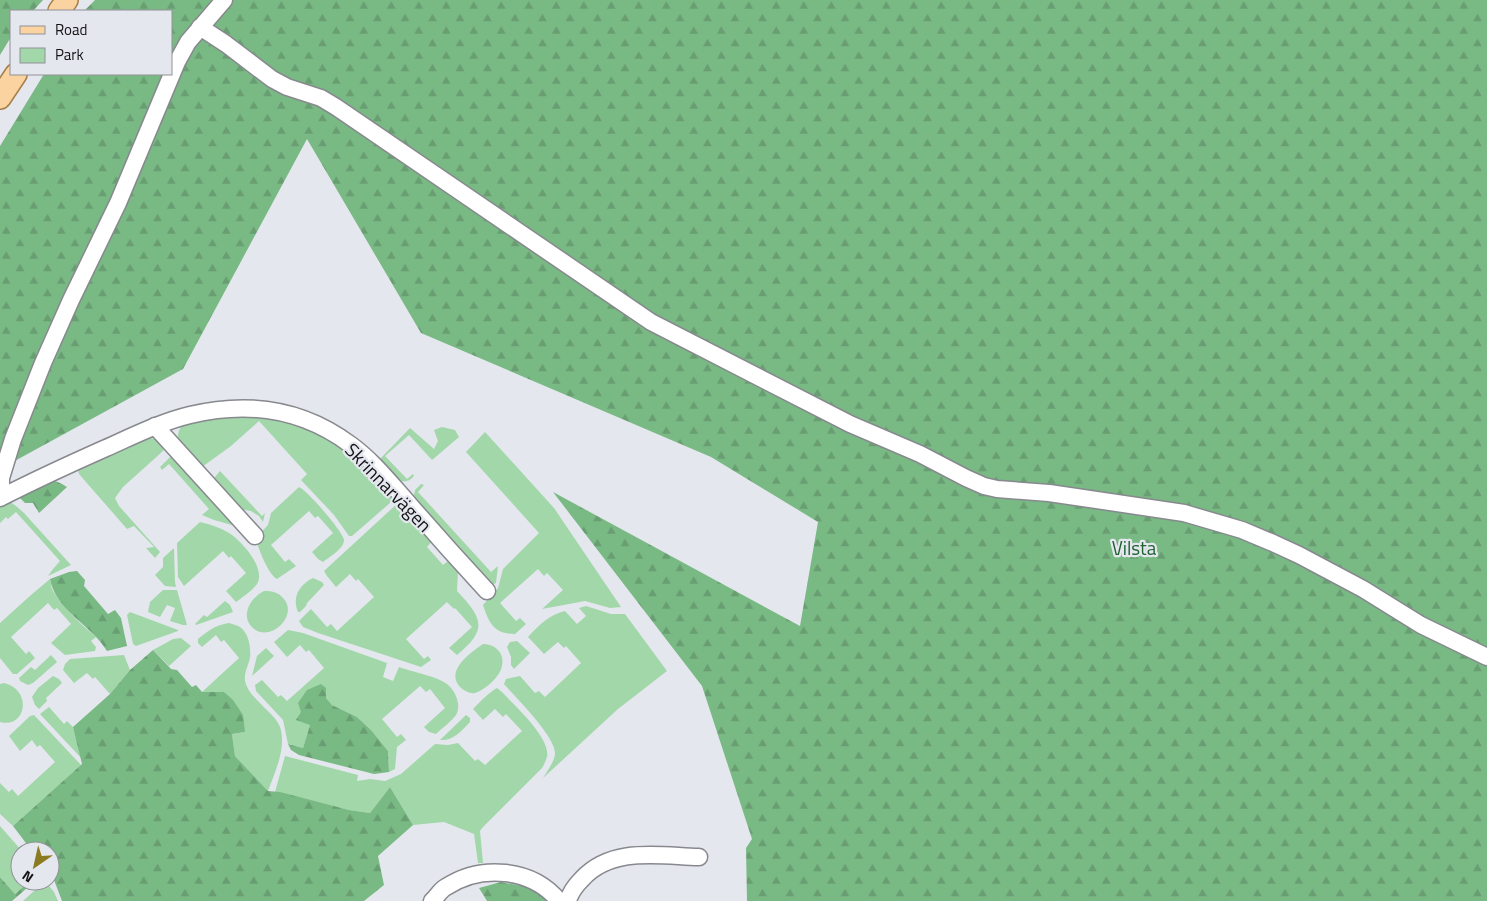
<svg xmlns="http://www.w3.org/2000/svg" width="1487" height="901" font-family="'Titillium Web',sans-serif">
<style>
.green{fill:#a2d7aa}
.forest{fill:url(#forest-firs)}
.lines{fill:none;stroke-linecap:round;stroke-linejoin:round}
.minor-casing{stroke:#87898f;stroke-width:19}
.major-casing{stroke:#a77d46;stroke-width:24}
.minor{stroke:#fff;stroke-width:16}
.major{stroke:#fad3a0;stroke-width:21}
.labels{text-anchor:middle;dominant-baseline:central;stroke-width:4.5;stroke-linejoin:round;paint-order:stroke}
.street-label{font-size:19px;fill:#131316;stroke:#e5e7ee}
.park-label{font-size:19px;fill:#1f6231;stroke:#e5e7ee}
</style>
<defs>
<pattern id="forest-firs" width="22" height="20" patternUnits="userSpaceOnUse" patternTransform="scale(1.25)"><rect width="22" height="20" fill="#79b984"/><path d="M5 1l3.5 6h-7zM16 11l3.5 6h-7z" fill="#689e71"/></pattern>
</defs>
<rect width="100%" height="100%" fill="#e5e7ee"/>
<g class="green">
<path d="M 251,414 L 292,421 L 345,448 L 369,468 L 393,496 L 390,503 L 352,536 L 349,536 L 334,515 L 301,480 L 307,474 L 259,421 L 231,446 L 202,467 C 190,455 168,442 183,424 L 220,415 Z"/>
<path d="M 442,427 L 455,430 L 459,437 L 432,460 L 409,435 L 385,456 L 407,479 L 413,474 L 414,476 C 401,491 389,471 381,461 L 381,458 L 410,428 L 434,449 L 438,441 L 434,430 Z"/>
<path d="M 485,432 L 554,508 L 621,607 L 610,608 L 585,601 L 542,609 L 563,590 L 547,573 L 544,576 L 538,569 L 500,603 L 516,621 L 520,618 L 526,624 L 515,634 C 494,634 489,623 483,605 L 498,588 L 503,569 L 539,533 L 466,452 Z"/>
<path d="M 147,438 C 156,438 160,440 164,447 L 163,451 L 123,487 L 115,498 L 119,506 L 160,552 L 155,558 L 146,548 L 154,547 L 134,526 L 127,529 L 79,474 L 78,468 Z"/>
<polygon points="170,457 177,459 234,521 232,525 214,520 202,515 209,509 169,464 162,470 160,467"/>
<polygon points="220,471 262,516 265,513 263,522 259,516 251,511 239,509 215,481 215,477"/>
<polygon points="421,484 424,485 418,492 491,572 498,566 496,583 492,585 416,501 414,495 415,490"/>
<path d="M 299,487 C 307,490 344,533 344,540 C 344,549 329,557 323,562 L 318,559 L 312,552 L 333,533 L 318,516 L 315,518 L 309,511 L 271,545 L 285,562 L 289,559 L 296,566 L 277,579 C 267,573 260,550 255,539 L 268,525 L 271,513 Z"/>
<polygon points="10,502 16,506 24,513 71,565 48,576 53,569 60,561 16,512 8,519 6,517 0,523 0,507"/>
<path d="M 399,502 L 433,540 L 427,547 L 443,565 L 448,561 L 458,571 L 457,591 C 483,619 488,629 457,655 L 449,648 L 472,627 L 455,608 L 454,609 L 447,602 L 406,639 L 424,659 L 428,656 L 431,660 L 421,667 L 318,633 L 303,627 L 299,621 L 311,609 L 327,627 L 331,624 L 337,631 L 374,597 L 358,579 L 356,581 L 350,574 L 336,587 L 327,576 L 324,571 Z"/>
<path d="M 200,522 C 210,524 224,529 232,535 C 244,544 266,569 257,584 C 252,591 243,597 236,602 L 226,591 L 246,573 L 231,556 L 229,558 L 223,551 L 184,586 L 178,577 L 177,543 Z"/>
<polygon points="174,548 175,582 176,587 165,586 155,575 163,567 163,558"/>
<path d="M 313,578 L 322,582 L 324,585 L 307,603 L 306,606 L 300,612 L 298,612 C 292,597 299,585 313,578 Z"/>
<path d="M 50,579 C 51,583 51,588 53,591 C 62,607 82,625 96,637 L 91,641 L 96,647 L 95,651 L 65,655 L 51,643 L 71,624 L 57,608 L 54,610 L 48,603 L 11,637 L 26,654 L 29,651 L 35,658 L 17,674 L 13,674 L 0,658 L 0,623 L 31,595 Z"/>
<polygon points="163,590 177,590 187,625 183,625 170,621 175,608 167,605 160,617 148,612 150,602"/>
<path d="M 264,591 C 273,591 278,592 284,599 C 298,616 271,642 254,629 C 239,617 250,598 264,591 Z"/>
<polygon points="225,601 230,605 233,612 196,625 195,624 204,615 207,617"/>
<path d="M 586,606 L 611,614 L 625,614 L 667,671 L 618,709 L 543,778 C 547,771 555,761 555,753 C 555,736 516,698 504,684 L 506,679 L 520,676 L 535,693 L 539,691 L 545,697 L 581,663 L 566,646 L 564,648 L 558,642 L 544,654 L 528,637 C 539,625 549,615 565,611 L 577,624 L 586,616 L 579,608 Z"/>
<polygon points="130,612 178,630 178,631 136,646 133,644 127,615"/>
<path d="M 229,623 C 232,624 237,625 240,627 C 249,633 251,648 250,658 C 248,666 244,673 245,681 C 247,690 254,697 260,703 C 266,710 277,718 280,727 C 287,747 275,772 268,791 L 235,756 L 232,734 L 245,732 L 224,692 L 202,692 L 239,658 L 224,640 L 221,642 L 216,635 L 202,647 L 198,643 L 198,639 C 208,631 215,625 229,623 Z"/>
<path d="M 288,630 L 303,633 L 387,663 L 383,677 L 393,681 L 399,667 C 412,672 437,676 447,684 C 455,690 462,705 456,715 C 451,722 442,728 436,734 L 429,732 L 424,727 L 445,708 L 430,689 L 426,692 L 420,686 L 382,719 L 397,737 L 401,734 L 406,740 L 397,747 L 395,769 L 389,772 L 388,751 L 371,730 L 357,717 L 332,705 L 326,698 L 326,688 L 310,725 L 303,748 L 288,744 L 283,720 L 256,691 L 255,685 L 262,680 L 278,697 L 281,695 L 287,701 L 324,668 L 309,650 L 306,652 L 300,645 L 287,657 L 274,642 Z"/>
<polygon points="181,638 191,646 169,666 153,650 173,639"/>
<polygon points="517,641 530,653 514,669 511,665 511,657 507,647 510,642"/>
<path d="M 483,644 C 495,644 505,653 502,666 C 500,677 485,690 475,693 C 470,694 465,691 461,688 C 444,671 470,653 483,644 Z"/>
<polygon points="266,648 274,656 252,676 257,656"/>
<polygon points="51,655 57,662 33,683 28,685 20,681 19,678 31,667 35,670"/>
<polygon points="124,655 130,670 110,694 95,677 93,679 87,673 74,683 63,670 65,664 70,659"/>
<polygon points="53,676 59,679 62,683 46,698 47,701 39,709 35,705 32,697 38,688"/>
<path d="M 4,683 C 33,690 26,729 0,722 L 0,684 Z"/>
<path d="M 497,688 L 502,692 C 515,706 551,738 547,757 C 546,760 544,765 542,768 L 483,827 L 480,831 L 483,863 L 478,863 L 474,834 L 444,822 L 413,825 L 390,787 L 370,813 L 349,810 L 275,792 L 285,756 L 358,775 L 357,781 L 370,779 L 385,781 L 401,774 L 435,744 L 448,745 L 458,743 L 475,761 L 478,759 L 485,765 L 522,731 L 506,714 L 503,717 L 495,709 L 483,720 L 473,709 C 480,702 488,693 497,688 Z"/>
<polygon points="49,707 64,724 67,721 73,727 82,759 40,714"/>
<polygon points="34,715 81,765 13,826 0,814 0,783 9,792 12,789 18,796 55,762 40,745 37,747 32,740 20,751 9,736 30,716"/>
<path d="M 466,715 L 470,718 L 470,722 C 461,731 454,741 440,740 Z"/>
<polygon points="0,826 22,851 20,851 20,881 30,881 15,894 0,877"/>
<polygon points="45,881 54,892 58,901 23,901"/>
</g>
<g class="forest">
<polygon points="0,0 43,0 33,11 11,11 11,37 0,55"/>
<polygon points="95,0 1487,0 1487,901 747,901 746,848 752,839 702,686 553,492 800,626 818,522 711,457 421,333 307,139 183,369 0,469 0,146 44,74 171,74 171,11 84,11"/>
<polygon points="53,480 62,484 67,487 39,513 33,503 25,503 19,497"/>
<path d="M 77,571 L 85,580 L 84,586 L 108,614 L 115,610 L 121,618 L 127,646 L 107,651 C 104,647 101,642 97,638 C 81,620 55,606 50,579 L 69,572 Z"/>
<polygon points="153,650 171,669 177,670 192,687 196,685 202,692 224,692 233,700 243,715 245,732 232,734 235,756 268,791 280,792 349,810 370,813 390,787 413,825 378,856 384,885 364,901 62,901 54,880 50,875 50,851 32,851 13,826 82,764 73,727 110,694 130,670"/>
<polygon points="321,684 326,688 326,698 332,705 357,717 371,730 388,751 389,772 374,774 299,755 291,750 288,744 303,748 310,725 296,720 301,712 298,703 307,690"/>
<polygon points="0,877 15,894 30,881 35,881 12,901 0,901"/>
<polygon points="501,882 532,888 550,901 487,901 479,888"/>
</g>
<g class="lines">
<g class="minor-casing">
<g id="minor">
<polyline points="200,27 226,44 272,79 287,87 321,98 336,107 651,322 850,424 920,454 966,478 984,486 997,489 1049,493 1184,513 1242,530 1273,543 1299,555 1363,589 1421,625 1487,657"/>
<polyline points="155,426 255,536"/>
<polyline points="1,497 1,478 13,439 43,363 71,300 118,203 177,62 188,42 224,0"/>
<path d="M 0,498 C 35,480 70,464 106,448 C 133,436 161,422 190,415 C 248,401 303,409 351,445 C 373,461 391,484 409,504 C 435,534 461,563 487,591"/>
<path d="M 432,901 C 437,897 440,890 446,887 C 481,864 532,868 559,901"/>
<path d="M 568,901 C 570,893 576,885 582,879 C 612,846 660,856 699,857"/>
</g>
</g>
<g class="major-casing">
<g id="major">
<polyline points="59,11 67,0"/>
<polyline points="0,98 16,74"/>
</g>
</g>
<use href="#minor" class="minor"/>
<use href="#major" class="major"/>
</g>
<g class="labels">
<g class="street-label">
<text transform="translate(389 487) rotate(46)">Skrinnarvägen</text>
</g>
<g class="park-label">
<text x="1134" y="547">Vilsta</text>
</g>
</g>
<rect x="10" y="10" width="162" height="65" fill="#e5e7ee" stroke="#919298"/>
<rect x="20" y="26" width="25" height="8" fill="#fad3a0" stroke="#919298"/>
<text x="55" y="35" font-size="15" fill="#131316">Road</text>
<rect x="20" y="48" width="25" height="15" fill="#a2d7aa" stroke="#919298"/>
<text x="55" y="60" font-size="15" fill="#131316">Park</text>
<g transform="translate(35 866) rotate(214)"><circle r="24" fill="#e5e7ee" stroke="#919298"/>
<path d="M0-4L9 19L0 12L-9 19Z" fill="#8b7a20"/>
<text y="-8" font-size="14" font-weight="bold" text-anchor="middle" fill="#131316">N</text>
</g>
</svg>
